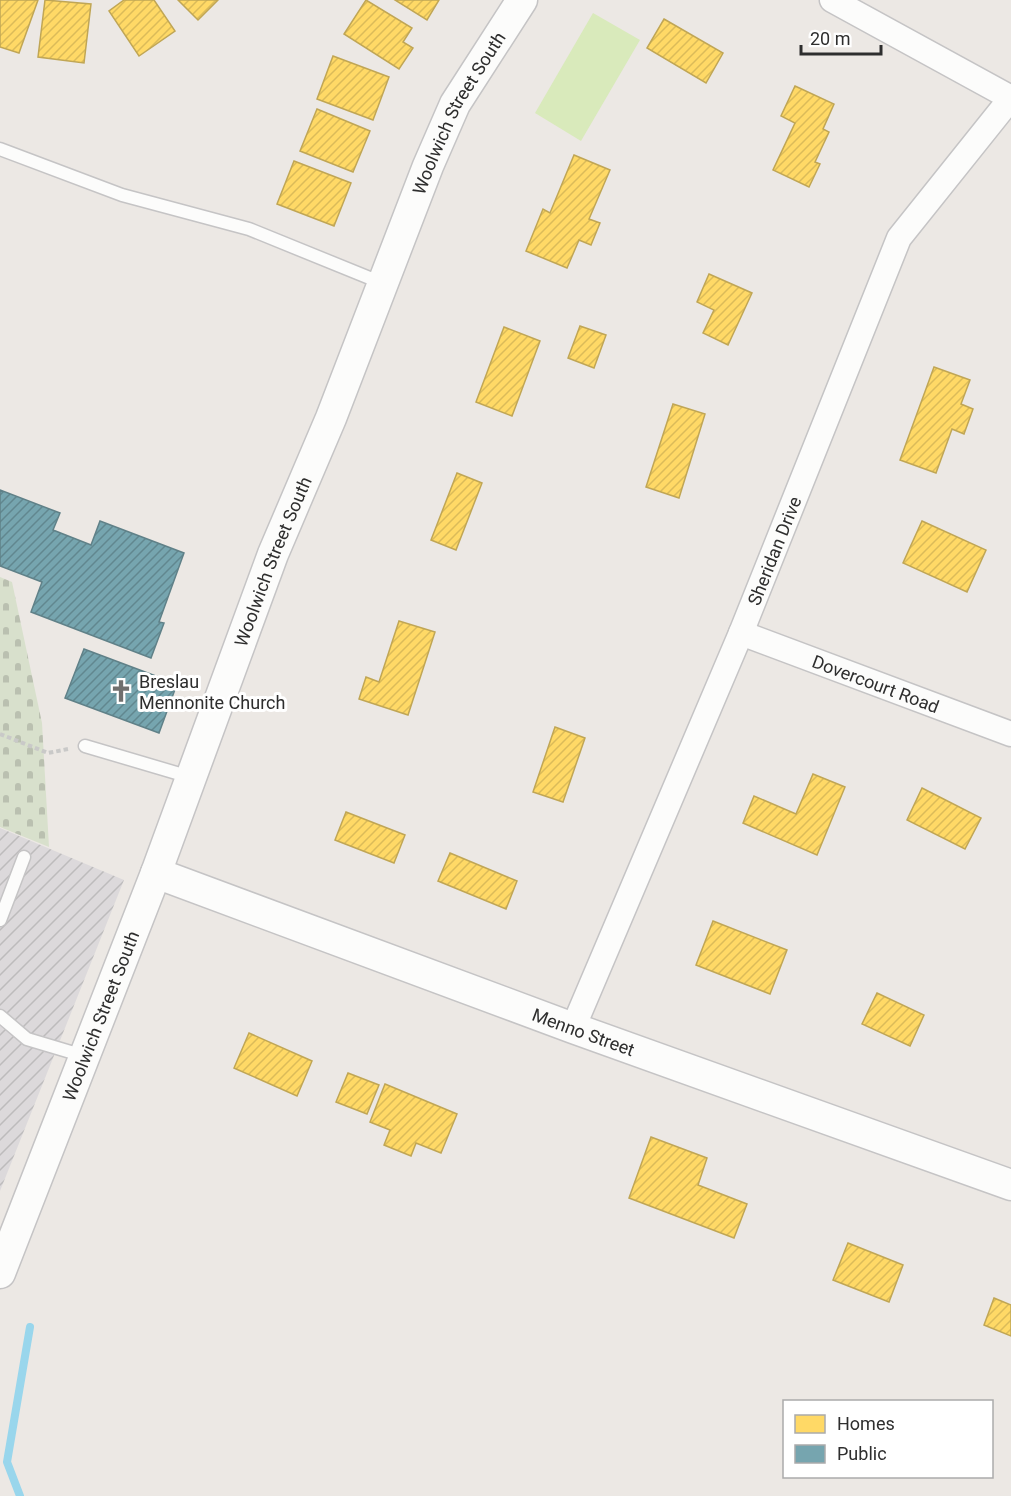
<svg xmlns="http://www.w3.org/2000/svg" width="1011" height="1496" font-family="Roboto,sans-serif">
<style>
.industrial{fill:url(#industrial-furrows)}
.cemetery{fill:url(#cemetery-stones)}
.pitch{fill:#d9eabb}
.homes{fill:url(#homes-hatch);stroke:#c0a655;stroke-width:1.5}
.public{fill:url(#public-hatch);stroke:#608188;stroke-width:1.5}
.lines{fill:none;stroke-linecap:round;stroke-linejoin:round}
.stream{stroke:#99d6ec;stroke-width:8}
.service-casing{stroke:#c5c4c5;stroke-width:15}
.minor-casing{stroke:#c5c4c5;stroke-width:27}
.tertiary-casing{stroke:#c5c4c5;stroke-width:33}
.path{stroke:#c9c9c8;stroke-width:4;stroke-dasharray:4.5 3;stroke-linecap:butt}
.service{stroke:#fcfcfb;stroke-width:12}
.minor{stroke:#fcfcfb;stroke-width:24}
.tertiary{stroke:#fcfcfb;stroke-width:30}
.labels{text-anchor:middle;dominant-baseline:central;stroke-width:6;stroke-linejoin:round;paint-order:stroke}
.street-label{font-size:18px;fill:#2e2e2e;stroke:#fff}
.poi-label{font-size:18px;fill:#2e2e2e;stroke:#fff;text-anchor:start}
</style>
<defs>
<pattern id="industrial-furrows" width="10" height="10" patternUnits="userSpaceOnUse" patternTransform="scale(1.5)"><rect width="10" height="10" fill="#dcd9db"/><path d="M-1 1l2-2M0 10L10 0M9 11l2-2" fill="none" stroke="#bdbbbc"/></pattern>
<pattern id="cemetery-stones" width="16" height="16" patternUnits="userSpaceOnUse" patternTransform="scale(1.5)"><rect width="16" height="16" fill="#d8e0cc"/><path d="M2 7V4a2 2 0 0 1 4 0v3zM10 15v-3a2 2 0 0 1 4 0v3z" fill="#bac0b0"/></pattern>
<pattern id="homes-hatch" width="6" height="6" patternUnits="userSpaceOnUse" patternTransform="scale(1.5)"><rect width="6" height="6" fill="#ffd966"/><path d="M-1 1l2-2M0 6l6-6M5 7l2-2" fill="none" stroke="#dbbb59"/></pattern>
<pattern id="public-hatch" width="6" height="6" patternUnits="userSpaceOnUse" patternTransform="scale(1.5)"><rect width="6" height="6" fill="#76a5af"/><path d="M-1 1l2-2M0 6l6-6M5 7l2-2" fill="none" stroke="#61878f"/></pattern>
</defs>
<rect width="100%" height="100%" fill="#ece8e4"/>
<polygon class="industrial" points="0,828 124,880 0,1191"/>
<polygon class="cemetery" points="0,577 12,582 42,723 49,847 0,827"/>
<polygon class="pitch" points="593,13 640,40 581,141 535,113"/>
<g class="homes">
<polygon points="0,0 38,0 19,53 0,47"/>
<polygon points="45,0 91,4 84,63 38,57"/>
<polygon points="124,0 154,0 175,31 139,56 109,11"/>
<polygon points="178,0 218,0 198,20"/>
<polygon points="366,0 412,28 403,42 413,48 399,69 344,34"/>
<polygon points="395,0 439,0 427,20"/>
<polygon points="664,19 723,53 706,83 647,48"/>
<polygon points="333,56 389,77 373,120 317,99"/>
<polygon points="795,86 834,104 823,129 829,132 815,162 820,164 809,187 773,170 795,123 781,116"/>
<polygon points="317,109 370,131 353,172 300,151"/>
<polygon points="574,155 610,170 589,219 600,223 591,245 579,240 567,268 526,251 543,209 550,213"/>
<polygon points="294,161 351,183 334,226 277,204"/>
<polygon points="709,274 752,293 728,345 703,333 714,310 697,302"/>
<polygon points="580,326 606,335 594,368 568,358"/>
<polygon points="504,327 540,341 512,416 476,402"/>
<polygon points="934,367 970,380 961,404 973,409 964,434 952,429 936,473 900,460"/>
<polygon points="673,404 705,414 679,498 646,487"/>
<polygon points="457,473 482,483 456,550 431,540"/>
<polygon points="922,521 986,550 967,592 903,563"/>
<polygon points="399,621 435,632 408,715 359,699 366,677 379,682"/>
<polygon points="555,727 585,738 563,802 533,792"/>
<polygon points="813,774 845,787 817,855 743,823 754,796 796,814"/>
<polygon points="922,788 981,818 965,849 907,820"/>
<polygon points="346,812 405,835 394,863 335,840"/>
<polygon points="450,853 517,881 506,909 438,881"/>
<polygon points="713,921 787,950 770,994 696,965"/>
<polygon points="877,993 924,1015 910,1046 862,1024"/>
<polygon points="249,1033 312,1061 297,1096 234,1068"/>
<polygon points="348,1073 379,1085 367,1114 336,1102"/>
<polygon points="385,1084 457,1114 441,1153 416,1143 411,1156 384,1145 390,1130 370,1122"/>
<polygon points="651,1137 707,1158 698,1185 747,1204 734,1238 629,1198"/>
<polygon points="848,1243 903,1265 889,1302 833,1280"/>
<polygon points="994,1298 1011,1305 1011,1336 984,1325"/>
</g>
<g class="public">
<polygon points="0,490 60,513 53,530 91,545 100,521 184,553 159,622 164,623 151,658 31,612 42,582 0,566"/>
<polygon points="84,649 177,684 159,733 65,698"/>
</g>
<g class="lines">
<polyline class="stream" points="20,1496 7,1462 30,1327"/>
<g class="service-casing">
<g id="service">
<polyline points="0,149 122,195 249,229 382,283"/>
<polyline points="85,746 190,777"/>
<polyline points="0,920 24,857"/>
<polyline points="0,1016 27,1039 84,1056"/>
</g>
</g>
<g class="minor-casing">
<g id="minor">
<polyline points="832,0 1011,98"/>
<path id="s1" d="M 741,633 L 1011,734"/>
<path id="s2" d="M 573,1028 L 741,633 L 899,238 L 1011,98"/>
</g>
</g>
<g class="tertiary-casing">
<g id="tertiary">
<path id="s3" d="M 156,873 L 573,1028 L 1011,1185"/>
<path id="s4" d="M 0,1273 L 156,873 L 273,554 L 331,418 L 428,166 L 455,104 L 522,0"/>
</g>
</g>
<polyline class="path" points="0,734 48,753 68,749"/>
<use href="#service" class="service"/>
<use href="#minor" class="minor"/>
<use href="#tertiary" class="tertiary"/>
</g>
<defs>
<g id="church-bare" transform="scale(1.8)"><path d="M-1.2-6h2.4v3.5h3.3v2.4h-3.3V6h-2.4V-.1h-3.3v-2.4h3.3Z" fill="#706f6e" stroke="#fff" stroke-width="2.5" paint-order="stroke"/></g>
</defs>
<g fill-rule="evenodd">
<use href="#church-bare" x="121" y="691"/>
</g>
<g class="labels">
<g class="street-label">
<text stroke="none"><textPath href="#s4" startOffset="1248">Woolwich Street South</textPath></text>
<text stroke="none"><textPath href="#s2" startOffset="518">Sheridan Drive</textPath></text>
<text stroke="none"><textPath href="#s4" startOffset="762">Woolwich Street South</textPath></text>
<text stroke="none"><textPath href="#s1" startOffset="144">Dovercourt Road</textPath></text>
<text stroke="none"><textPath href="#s4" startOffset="276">Woolwich Street South</textPath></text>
<text stroke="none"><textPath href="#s3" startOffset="456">Menno Street</textPath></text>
</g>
<g class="poi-label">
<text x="139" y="681">Breslau<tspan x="139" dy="21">Mennonite Church</tspan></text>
</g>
</g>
<rect x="783" y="1400" width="210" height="78" fill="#ffffff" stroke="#ababab" stroke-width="1.5"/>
<rect x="795" y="1415" width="30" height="18" fill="#ffd966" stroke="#ababab" stroke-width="1.5"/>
<text x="837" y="1430" font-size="18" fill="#2e2e2e">Homes</text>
<rect x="795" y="1445" width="30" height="18" fill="#76a5af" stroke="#ababab" stroke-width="1.5"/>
<text x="837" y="1460" font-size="18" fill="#2e2e2e">Public</text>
<path d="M801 45v9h80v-9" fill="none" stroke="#2e2e2e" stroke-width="3"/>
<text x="810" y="45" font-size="18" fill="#2e2e2e" stroke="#ffffff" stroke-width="4.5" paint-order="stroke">20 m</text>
</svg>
